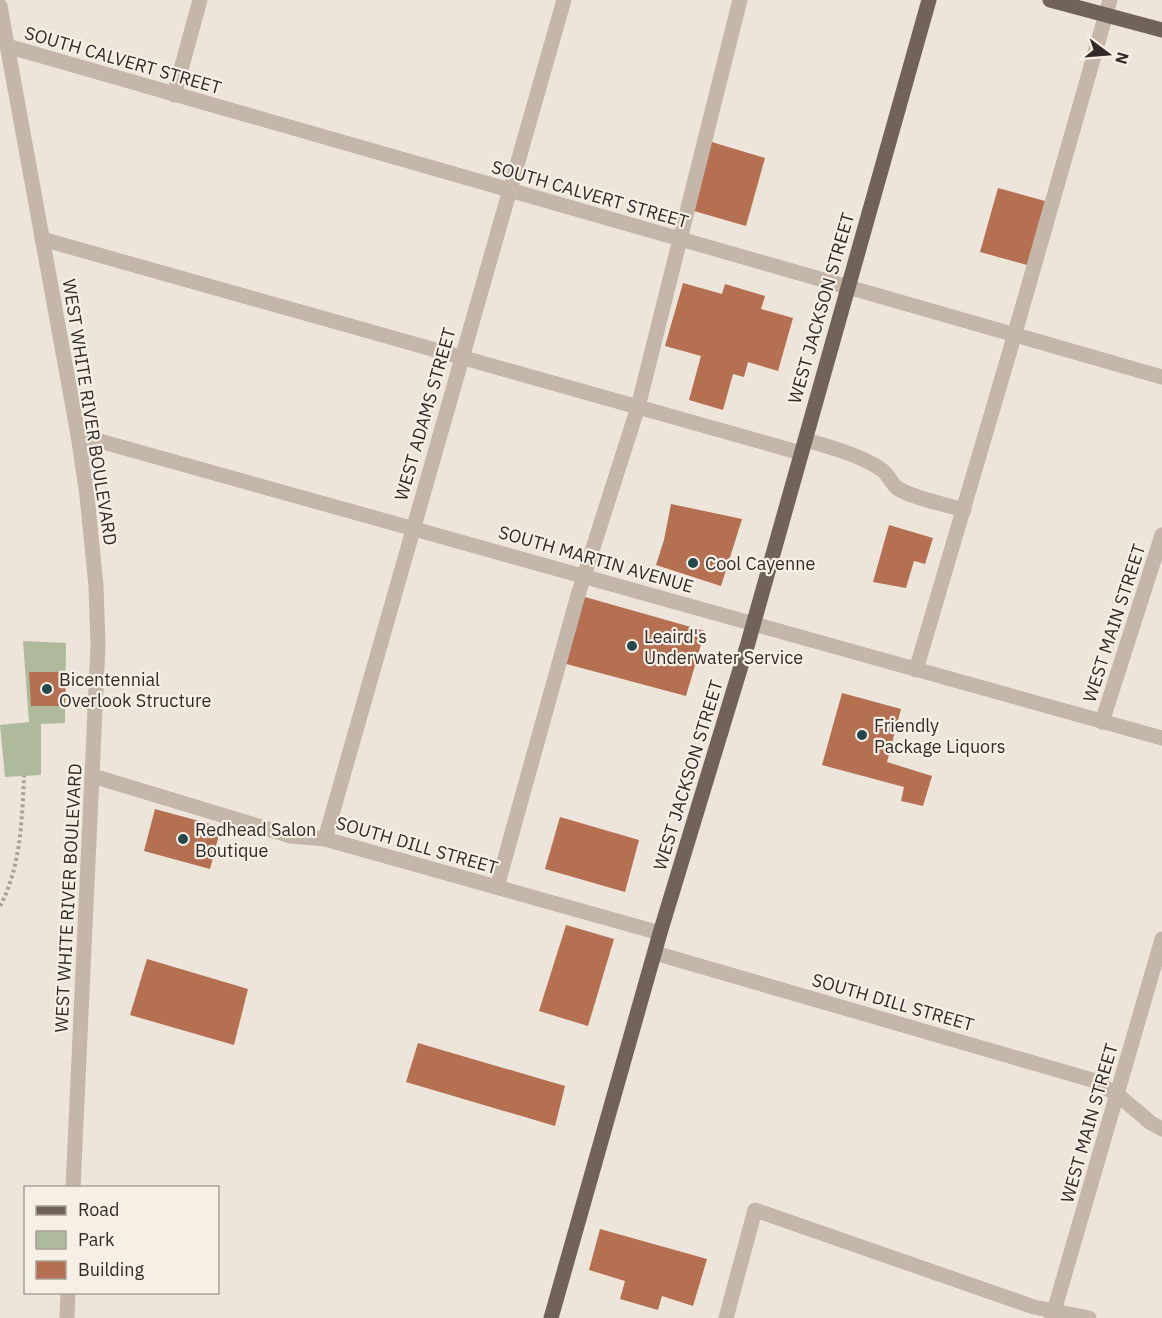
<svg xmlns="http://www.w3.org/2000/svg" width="1162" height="1318" font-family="'IBM Plex Sans',sans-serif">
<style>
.green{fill:#afba9d}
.building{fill:#b56f51}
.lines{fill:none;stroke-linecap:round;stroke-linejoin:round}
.path{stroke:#afa193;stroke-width:4;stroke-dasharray:3 3;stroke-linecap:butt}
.minor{stroke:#c4b6a8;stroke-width:15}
.major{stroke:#72635a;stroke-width:15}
.poi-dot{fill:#23484d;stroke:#f6efe6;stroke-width:2}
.labels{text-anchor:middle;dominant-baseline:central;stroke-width:4.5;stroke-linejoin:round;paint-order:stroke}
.street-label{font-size:18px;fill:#322b27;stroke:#f6efe6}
.poi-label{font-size:18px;fill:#322b27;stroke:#f6efe6;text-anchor:start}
</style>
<rect width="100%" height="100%" fill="#ede5da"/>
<polygon class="green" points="23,641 66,643 65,723 41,724 41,775 5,777 0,725 29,722"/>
<g class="building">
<polygon points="705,140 765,158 746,226 687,209"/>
<polygon points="998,188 1045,201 1027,265 980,252"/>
<polygon points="683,283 722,294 725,284 765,296 761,309 793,318 778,371 748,362 744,377 733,374 723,410 689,400 701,356 665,346"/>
<polygon points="671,504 742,519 721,586 656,565 664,540"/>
<polygon points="889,525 933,538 925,564 914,561 906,588 873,582"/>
<polygon points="578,595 705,631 686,696 559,662"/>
<polygon points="29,672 66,672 65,706 31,706"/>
<polygon points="842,693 901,709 887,762 932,776 923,806 901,801 904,787 822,765"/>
<polygon points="155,809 221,827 210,869 144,851"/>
<polygon points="560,817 639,840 625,892 545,869"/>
<polygon points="566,925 614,939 588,1026 539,1011"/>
<polygon points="147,959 248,989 234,1045 130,1015"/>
<polygon points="418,1043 565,1086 555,1126 406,1082"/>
<polygon points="600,1229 707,1259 693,1306 662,1296 658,1310 620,1299 625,1281 589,1270"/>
</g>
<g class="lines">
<path class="path" d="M 0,906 C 21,867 22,819 24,776"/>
<g class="minor">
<polyline points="0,6 78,435 87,496 96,586 98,645 73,1188"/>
<polyline points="7,46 1162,377"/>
<polyline points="174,95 200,0"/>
<polyline points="42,239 801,453"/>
<polyline points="78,435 1162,738"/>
<path d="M 805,440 C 828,446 863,456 882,470 C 889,475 891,483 897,488 C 910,497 947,505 964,510"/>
<polyline points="916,670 1009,354 1110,0"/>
<polyline points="1102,722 1162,535"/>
<polyline points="93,776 291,836 325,839 660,933"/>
<polyline points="325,839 564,0"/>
<polyline points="497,887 578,595 638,407 740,0"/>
<polyline points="655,953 1092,1080 1118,1095 1151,1123 1162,1129"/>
<polyline points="67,1318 68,1292"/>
<polyline points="726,1318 755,1210 1034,1307 1089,1318"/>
<polyline points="1052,1318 1162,939"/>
</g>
<g class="major">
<polyline points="1050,0 1162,30"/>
<polyline points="551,1318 660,933 748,643 929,0"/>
</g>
</g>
<g class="poi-dot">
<circle cx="693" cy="563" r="6"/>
<circle cx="632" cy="646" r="6"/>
<circle cx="47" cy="689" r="6"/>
<circle cx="862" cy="735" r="6"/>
<circle cx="183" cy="839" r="6"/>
</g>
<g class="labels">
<g class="street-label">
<text transform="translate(123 60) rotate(16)">SOUTH CALVERT STREET</text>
<text transform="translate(590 194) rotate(16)">SOUTH CALVERT STREET</text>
<text transform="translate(821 308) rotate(-74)">WEST JACKSON STREET</text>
<text transform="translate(90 412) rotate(81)">WEST WHITE RIVER BOULEVARD</text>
<text transform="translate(425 414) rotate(-74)">WEST ADAMS STREET</text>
<text transform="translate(596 559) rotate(16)">SOUTH MARTIN AVENUE</text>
<text transform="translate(1114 623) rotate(-72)">WEST MAIN STREET</text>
<text transform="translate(688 775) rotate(-73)">WEST JACKSON STREET</text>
<text transform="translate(417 845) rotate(16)">SOUTH DILL STREET</text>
<text transform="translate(68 898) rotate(-87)">WEST WHITE RIVER BOULEVARD</text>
<text transform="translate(893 1002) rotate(16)">SOUTH DILL STREET</text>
<text transform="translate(1089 1123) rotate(-74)">WEST MAIN STREET</text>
</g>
<g class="poi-label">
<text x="705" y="563">Cool Cayenne</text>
<text x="644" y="636">Leaird's<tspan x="644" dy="21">Underwater Service</tspan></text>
<text x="59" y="679">Bicentennial<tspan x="59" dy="21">Overlook Structure</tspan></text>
<text x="874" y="725">Friendly<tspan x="874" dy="21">Package Liquors</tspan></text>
<text x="195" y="829">Redhead Salon<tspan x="195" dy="21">Boutique</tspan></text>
</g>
</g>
<rect x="24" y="1186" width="195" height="108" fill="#f6efe6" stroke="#a8a19a" stroke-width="1.5"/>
<rect x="36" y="1206" width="30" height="9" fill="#72635a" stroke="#a8a19a" stroke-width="1.5"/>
<text x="78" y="1216" font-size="18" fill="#322b27">Road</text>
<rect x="36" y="1231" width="30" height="18" fill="#afba9d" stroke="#a8a19a" stroke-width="1.5"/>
<text x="78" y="1246" font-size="18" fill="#322b27">Park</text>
<rect x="36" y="1261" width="30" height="18" fill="#b56f51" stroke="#a8a19a" stroke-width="1.5"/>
<text x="78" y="1276" font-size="18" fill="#322b27">Building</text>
<g transform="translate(1108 54) rotate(106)" stroke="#f6efe6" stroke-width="4.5" paint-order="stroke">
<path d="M0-4.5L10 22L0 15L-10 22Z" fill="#322b27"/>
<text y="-9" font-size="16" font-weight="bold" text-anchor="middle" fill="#322b27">N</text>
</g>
</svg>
